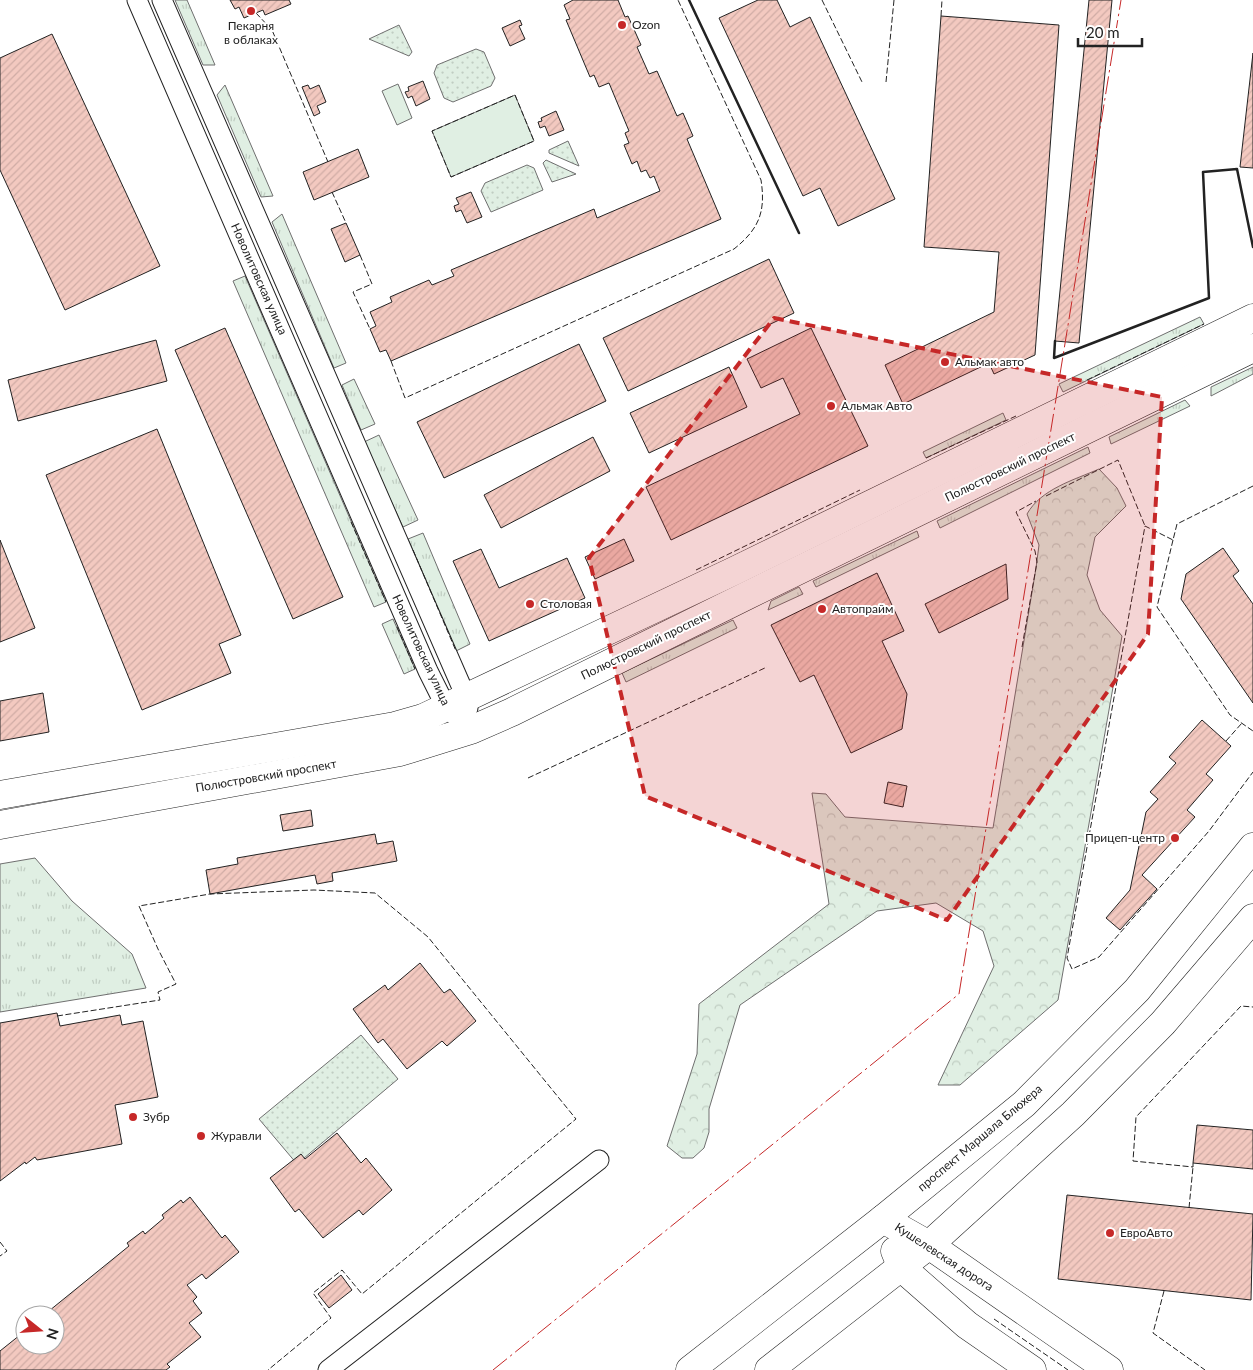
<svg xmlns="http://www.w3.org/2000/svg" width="1253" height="1370" font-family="Lato,sans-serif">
<defs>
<pattern id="grass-tufts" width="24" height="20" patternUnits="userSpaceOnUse" patternTransform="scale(1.25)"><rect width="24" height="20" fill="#e0efe3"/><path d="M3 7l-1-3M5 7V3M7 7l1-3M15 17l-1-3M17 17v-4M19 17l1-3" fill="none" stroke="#c0cdc2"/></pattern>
<pattern id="forest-crowns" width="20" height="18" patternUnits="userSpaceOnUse" patternTransform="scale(1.25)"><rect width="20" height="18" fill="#e0efe3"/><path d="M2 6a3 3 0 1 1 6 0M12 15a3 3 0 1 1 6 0" fill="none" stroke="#c0cdc2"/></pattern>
<pattern id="park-dots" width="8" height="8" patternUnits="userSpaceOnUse" patternTransform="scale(1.25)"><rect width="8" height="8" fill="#e0efe3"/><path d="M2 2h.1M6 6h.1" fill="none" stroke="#c0cdc2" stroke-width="1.8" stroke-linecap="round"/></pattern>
<pattern id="building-hatch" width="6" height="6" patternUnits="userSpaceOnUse" patternTransform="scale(1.25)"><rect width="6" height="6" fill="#f3c9c0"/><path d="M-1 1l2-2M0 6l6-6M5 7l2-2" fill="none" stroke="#d0aca5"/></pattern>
</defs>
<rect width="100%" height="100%" fill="#fff"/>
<g fill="url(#grass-tufts)" stroke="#6f6f6f">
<path d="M175 0H187L215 65H203Z"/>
<path d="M225 85 273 196 261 197 217 95Z"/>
<path d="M282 214 346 363 334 368 272 222Z"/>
<path d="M245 276 386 602 374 607 233 281Z"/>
<path d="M1200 317 1204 324 1063 392 1059 384Z"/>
<path d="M1253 367V374L1211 396V387Z"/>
<path d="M354 379 375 424 361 430 342 385Z"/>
<path d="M1185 400 1190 406 1111 444 1109 437Z"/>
<path d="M1003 413 1006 420 926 458 923 452Z"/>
<path d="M379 435 418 520 403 527 364 442Z"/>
<path d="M1088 447 1090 453 940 528 937 521Z"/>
<path d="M917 531 919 537 816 587 813 581Z"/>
<path d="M423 533 470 644 456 651 408 539Z"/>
<path d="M799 587 803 594 768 610 771 601Z"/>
<path d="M393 619 415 669 404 674 382 624Z"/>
<path d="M733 620 737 628 626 682 622 673Z"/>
<path d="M35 858 72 901 132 954 146 988 0 1012V864Z"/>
</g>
<path fill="url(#forest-crowns)" stroke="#6f6f6f" d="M1099 469 1117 488 1126 506 1095 537 1087 575 1100 610 1122 636 1058 1000 960 1085H938L994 966 983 931 936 903 877 911 740 1005 709 1109V1132L704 1148 693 1158H682L667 1146 697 1054 699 1004 829 904 812 793 826 794 845 817 993 828 1036 568 1039 545 1027 514C1041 489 1074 480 1099 469Z"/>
<g fill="url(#park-dots)" stroke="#6f6f6f">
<path d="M399 25 412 52 409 56 369 39Z"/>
<path d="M476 49 484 52 495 78 491 86 453 102 444 98 434 73 437 65Z"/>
<path d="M568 141 579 166 549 153V150Z"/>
<path d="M546 160 576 174 552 182 543 163Z"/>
<path d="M527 165 534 168 543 190 491 212 481 191 485 183Z"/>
<path d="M361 1035 398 1079 297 1164 259 1119Z"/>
</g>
<g fill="#e0efe3" stroke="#6f6f6f">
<path d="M398 84 412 118 397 125 382 91Z"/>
<path d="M515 95 534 141 451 177 432 131Z"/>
</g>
<g fill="url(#building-hatch)" stroke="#222">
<path d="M230 0H289L291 4 265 15 263 10 244 18 239 7 235 9Z"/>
<path d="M618 0 625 17 628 16 641 45 637 47 649 74 657 71 677 116 683 113 693 136 687 139 721 219 391 361 386 350 380 352 370 329 376 326 370 312 392 302 390 297 429 280 432 285 454 276 451 270 594 209 597 218 660 191 654 176 650 178 646 170 641 172 637 161 632 164 624 145 629 143 625 133 629 131 609 83 599 87 594 75 590 77 566 20 570 19 564 5 573 0Z"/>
<path d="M758 0H777L790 27 810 17 895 199 838 226 820 188 803 196 719 18Z"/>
<path d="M1089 0H1112L1079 343 1055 341Z"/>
<path d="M941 16 1059 25 1035 355 994 374 989 363 903 404 885 365 994 312 999 252 924 247Z"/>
<path d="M520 20 522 25 519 26 525 39 510 46 502 28Z"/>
<path d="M52 34 160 266 65 310 0 170V58Z"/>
<path d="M1253 53V168L1240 167Z"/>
<path d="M423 81 430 99 416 106 412 96 408 98 405 92 409 91 408 87Z"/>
<path d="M308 85 310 89 319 85 326 102 317 106 320 113 314 116 302 87Z"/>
<path d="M556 111 564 130 549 136 545 126 540 128 538 122 542 121 541 118Z"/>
<path d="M358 149 369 177 314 200 303 172Z"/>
<path d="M471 192 482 217 467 223 461 210 456 212 454 206 459 204 456 198Z"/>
<path d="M346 223 360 255 345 262 331 229Z"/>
<path d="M769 259 794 313 628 391 603 338Z"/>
<path d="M225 328 343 597 293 619 175 350Z"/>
<path d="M811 328 868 446 671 540 646 487 800 414 783 378 761 388 747 359Z"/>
<path d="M156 340 167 381 18 421 8 380Z"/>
<path d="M579 344 606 401 444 478 417 422Z"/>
<path d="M729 367 747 407 649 453 630 413Z"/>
<path d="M157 429 241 635 219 644 231 673 142 710 46 475Z"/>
<path d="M593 437 610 471 501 528 484 495Z"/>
<path d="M624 539 634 561 595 579 585 557Z"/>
<path d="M0 540 35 628 0 642Z"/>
<path d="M1223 548 1239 571 1233 576 1253 604V703L1181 599 1186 574Z"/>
<path d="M481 549 499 588 567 558 585 598 489 641 453 561Z"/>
<path d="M1006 564 1008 599 939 633 925 604Z"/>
<path d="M877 573 904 631 882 641 907 694 902 729 851 753 814 675 800 682 771 625Z"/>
<path d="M43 693 49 732 0 741V701Z"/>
<path d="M1202 720 1231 746 1206 774 1213 780 1187 810 1195 817 1142 875 1157 889 1120 930 1106 918 1130 890 1146 812 1158 799 1150 792 1176 763 1169 757Z"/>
<path d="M888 782 907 786 903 807 884 803Z"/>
<path d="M311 810 313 826 283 831 280 815Z"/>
<path d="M375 834 377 844 393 841 397 861 332 873 333 881 317 884 315 875 210 894 206 870 238 864 237 858Z"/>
<path d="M420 963 444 993 450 989 476 1021 447 1046 442 1041 407 1069 383 1039 378 1043 353 1009 385 985 388 990Z"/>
<path d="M57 1013 60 1026 120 1015 122 1025 143 1021 158 1097 115 1105 122 1144 37 1160 35 1157 26 1164 25 1162 0 1181V1023Z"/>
<path d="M1197 1125 1253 1130V1169L1193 1163Z"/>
<path d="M337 1133 361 1163 366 1158 392 1190 363 1215 359 1210 323 1238 299 1209 295 1212 270 1178 301 1154 305 1159Z"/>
<path d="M1067 1195 1253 1214 1251 1300 1058 1279Z"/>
<path d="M190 1197 222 1238 225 1235 239 1252 206 1279 202 1274 187 1285 197 1297 193 1301 202 1313 189 1323 201 1337 167 1364 170 1367 166 1370H0V1351L25 1331V1345H55V1315H44L129 1246 127 1243 143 1231 145 1234 164 1218 162 1215 181 1200 183 1203Z"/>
<path d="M341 1275 352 1290 329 1308 318 1294Z"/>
</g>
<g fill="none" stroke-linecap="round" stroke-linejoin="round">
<g stroke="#222" stroke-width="21">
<g id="street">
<path d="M137 0 428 671 446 707 471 730"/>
<path d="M162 0 466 697 468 708"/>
<path d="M328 1370 599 1160"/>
</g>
</g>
<g stroke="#222" stroke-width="29">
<g id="secondary">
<path d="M0 795 395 726 423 718 734 571 1253 318"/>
<path d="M0 825 400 752 471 730 512 712 746 596 1253 348"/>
</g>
</g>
<g stroke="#222" stroke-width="29">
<g id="primary">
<path d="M883 1219 929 1245 1109 1370"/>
<path d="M895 1251 902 1268 967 1325 1032 1370"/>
<path d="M690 1370 883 1219 1024 1104 1137 990 1253 847"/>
<path d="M769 1370 929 1245 1073 1114 1163 1023 1253 918"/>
</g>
</g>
<use href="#street" stroke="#fff" stroke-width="19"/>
<use href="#secondary" stroke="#fff" stroke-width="28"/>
<use href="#primary" stroke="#fff" stroke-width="28"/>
<g stroke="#222" stroke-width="1" stroke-dasharray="6 2.5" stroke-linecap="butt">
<path d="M822 0 862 82"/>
<path d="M256 13 272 30 328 162"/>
<path d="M941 16 942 0"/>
<path d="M886 82 894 0"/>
<path d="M515 95 534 141 451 177 432 131Z"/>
<path d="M332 192 346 223"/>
<path d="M360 255 372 284 353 292 370 329"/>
<path d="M391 361 405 398 734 249C759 229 766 212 761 180L678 0"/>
<path d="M1087 380 1204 324"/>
<path d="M926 458 1016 416"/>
<path d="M1253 486 1177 524 1173 540 1145 526 1067 958 1072 969 1099 957 1209 831 1253 772"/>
<path d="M1046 496 1118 460 1145 526"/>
<path d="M351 522 386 602"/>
<path d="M1173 540 1157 607 1230 715 1253 731"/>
<path d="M413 550 456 651"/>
<path d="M696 570 860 490"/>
<path d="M397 627 415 669"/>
<path d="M1022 647 1037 562 1035 551 1016 512 1036 501"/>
<path d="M1226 741 1242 723"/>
<path d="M528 778 767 667"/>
<path d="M57 1016 160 1000 158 992 176 984 158 949 139 906 210 894 314 890 375 893 428 937 576 1119 362 1294 342 1270 313 1293 331 1318 268 1370"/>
<path d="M1193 1163V1167L1133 1161 1136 1117 1241 1006 1253 1007"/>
<path d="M1189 1208 1193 1167"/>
<path d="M0 1242 7 1251 0 1256"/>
<path d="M1164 1291 1153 1333 1205 1370"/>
<path d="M994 1319 1068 1370"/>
</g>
<g stroke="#222" stroke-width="2.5">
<path d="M689 0 799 233"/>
<path d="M1055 341 1054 358 1209 298 1203 172 1237 169 1253 247"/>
</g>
<path stroke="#c62828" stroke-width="1" stroke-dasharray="18 4 2.5 4" stroke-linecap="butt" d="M493 1370 959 994 1121 0"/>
</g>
<path fill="#c62828" fill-opacity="0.2" stroke="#c62828" stroke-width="4" stroke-dasharray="10 6" stroke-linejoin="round" d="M774 318 1162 397 1148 634 947 920 645 796 589 558Z"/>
<g fill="#c62828" stroke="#fff" stroke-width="2">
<circle cx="251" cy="11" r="5"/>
<circle cx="622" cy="25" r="5"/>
<circle cx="945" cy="362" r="5"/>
<circle cx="831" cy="406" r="5"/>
<circle cx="530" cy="604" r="5"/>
<circle cx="822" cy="609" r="5"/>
<circle cx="1175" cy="838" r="5"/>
<circle cx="133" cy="1117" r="5"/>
<circle cx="201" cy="1136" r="5"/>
<circle cx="1110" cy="1233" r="5"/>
</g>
<g text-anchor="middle" stroke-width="4" stroke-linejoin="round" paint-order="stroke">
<g font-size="12" fill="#222" stroke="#fff" text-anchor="start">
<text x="632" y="29">Ozon</text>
<text x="251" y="30" text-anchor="middle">Пекарня<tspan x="251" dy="14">в облаках</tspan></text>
<text x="955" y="366">Альмак авто</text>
<text x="841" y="410">Альмак Авто</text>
<text x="540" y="608">Столовая</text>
<text x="832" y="613">Автопрайм</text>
<text x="1165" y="842" text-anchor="end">Прицеп-центр</text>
<text x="143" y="1121">Зубр</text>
<text x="211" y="1140">Журавли</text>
<text x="1120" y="1237">ЕвроАвто</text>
</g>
<g font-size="12" fill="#222" stroke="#fff">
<text transform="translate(259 279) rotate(66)" y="4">Новолитовская улица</text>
<text transform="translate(1010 467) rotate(-26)" y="4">Полюстровский проспект</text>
<text transform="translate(646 645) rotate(-26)" y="4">Полюстровский проспект</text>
<text transform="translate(421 650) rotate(65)" y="4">Новолитовская улица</text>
<text transform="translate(266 776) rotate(-10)" y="4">Полюстровский проспект</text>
<text transform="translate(980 1138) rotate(-40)" y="4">проспект Маршала Блюхера</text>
<text transform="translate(944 1257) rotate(33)" y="4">Кушелевская дорога</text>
</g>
</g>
<g transform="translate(40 1330) rotate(107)"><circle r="24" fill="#ffffff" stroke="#a7a7a7"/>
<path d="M0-4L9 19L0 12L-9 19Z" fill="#c62828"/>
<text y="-8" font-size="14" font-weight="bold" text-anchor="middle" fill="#222222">N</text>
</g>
<path d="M1078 38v8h64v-8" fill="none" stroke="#222222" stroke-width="2.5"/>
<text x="1086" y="38" font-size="15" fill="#222222" stroke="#ffffff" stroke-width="4" paint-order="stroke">20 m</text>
</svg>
